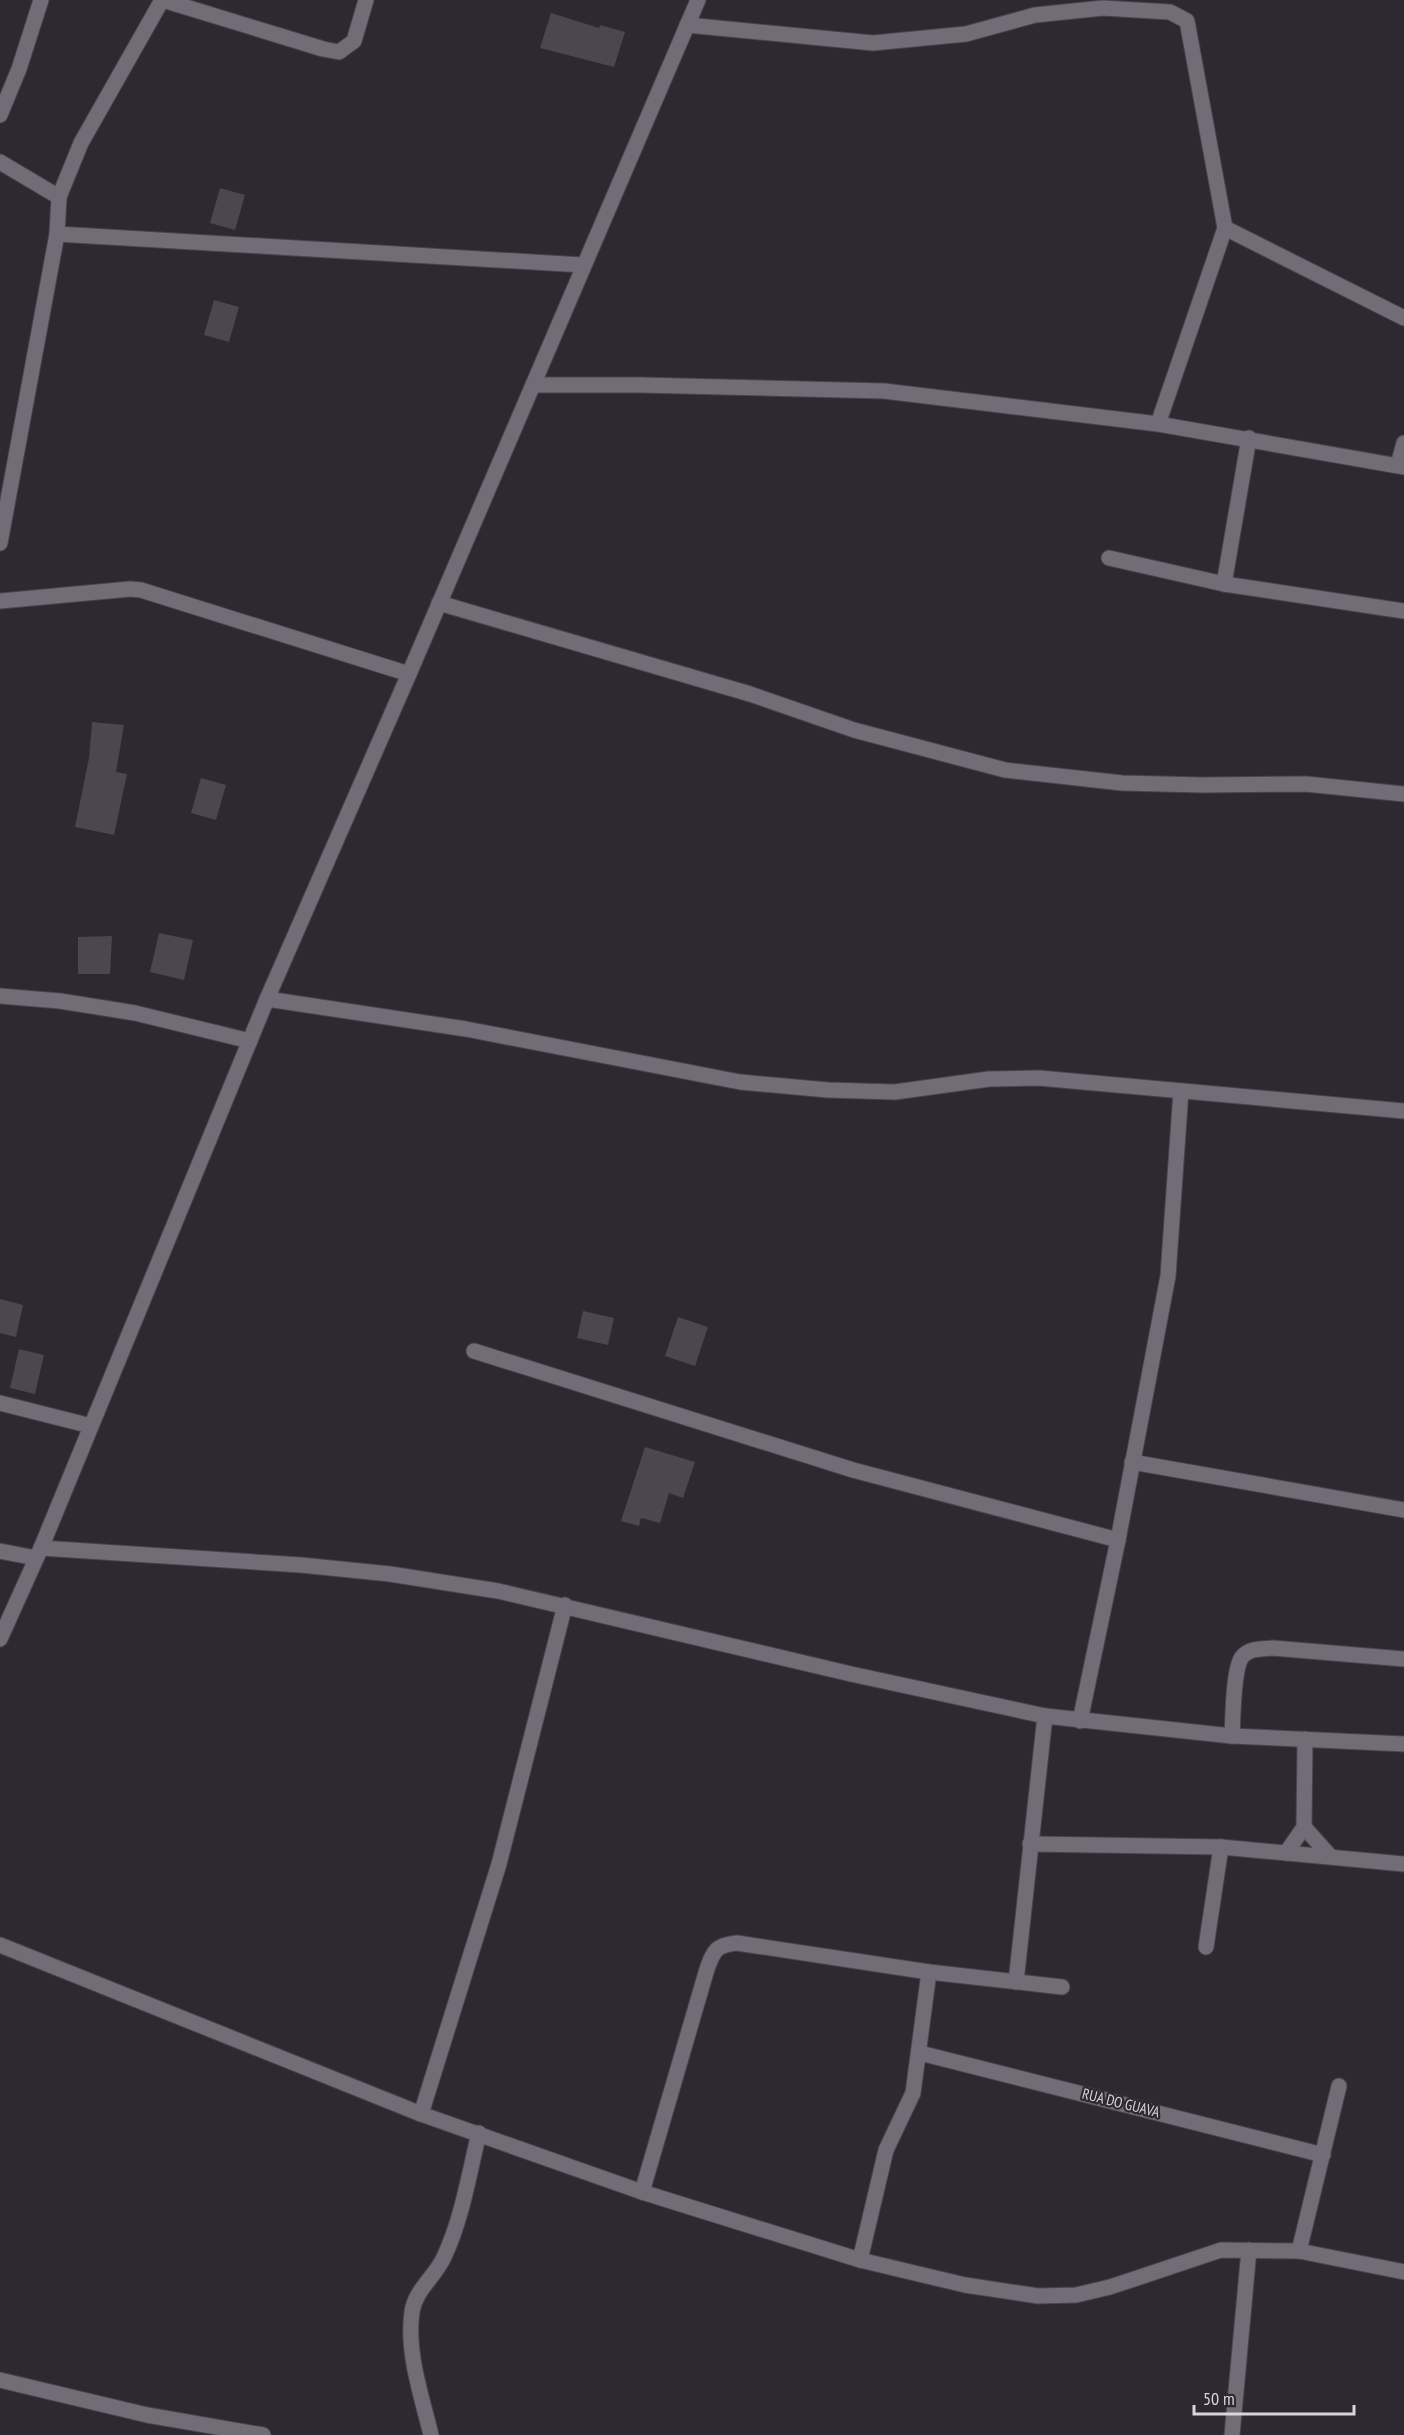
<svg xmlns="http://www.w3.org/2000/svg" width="1404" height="2435" font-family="'PT Sans Narrow',sans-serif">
<rect width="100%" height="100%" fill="#2c2930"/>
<g fill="#4a474e">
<path d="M551 13 599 28 600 25 625 32 614 67 540 48Z"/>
<path d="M220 188 245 195 235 230 210 223Z"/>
<path d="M214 300 239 307 229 342 204 335Z"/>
<path d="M92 722 124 725 116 772 127 774 114 835 75 827 89 758Z"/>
<path d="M201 778 226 785 216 820 191 813Z"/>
<path d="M159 933 193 940 184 980 150 972Z"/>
<path d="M112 936 110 974H78V937Z"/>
<path d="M0 1299 23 1305 16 1337 0 1333Z"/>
<path d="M583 1311 614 1318 608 1345 577 1338Z"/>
<path d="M678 1317 708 1327 695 1366 665 1356Z"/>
<path d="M19 1349 44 1355 35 1394 10 1388Z"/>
<path d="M645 1447 695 1462 683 1498 669 1493 660 1523 641 1518 639 1526 621 1521Z"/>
</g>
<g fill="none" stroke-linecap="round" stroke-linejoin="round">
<g stroke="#47444a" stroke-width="17">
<g id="minor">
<path d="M163 0 323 49 339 52 354 41 366 0"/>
<path d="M687 25 873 43 966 34 1035 15 1103 8 1170 12 1187 21 1225 228 1158 424"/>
<path d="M0 115 19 69 41 0"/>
<path d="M0 162 59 197"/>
<path d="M1225 228 1404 318"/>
<path d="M57 234 583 265"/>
<path d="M533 385H641L884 391 1158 424 1404 467"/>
<path d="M1398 465 1404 443"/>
<path d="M0 543 57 234 59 197 81 143 162 0"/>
<path d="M1109 558 1224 584 1404 611"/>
<path d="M1224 584 1249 438"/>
<path d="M0 601 130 589 141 590 409 674"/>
<path d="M439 603 750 694 854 730 1005 770 1122 783 1202 785 1306 784 1404 794"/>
<path d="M0 996 60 1001 135 1013 250 1041"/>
<path d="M267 999 466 1029 740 1082 828 1090 895 1092 989 1079 1039 1078 1404 1111"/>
<path d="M474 1351 853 1470 1118 1540"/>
<path d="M0 1403 91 1426"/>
<path d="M1132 1462 1404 1510"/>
<path d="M41 1548 301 1565 390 1574 498 1591 851 1674 1045 1716 1232 1736 1404 1744"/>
<path d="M0 1551 36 1558"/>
<path d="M0 1639 41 1548 267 999 409 674 698 0"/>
<path d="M1080 1721 1118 1540 1168 1276 1181 1091"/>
<path d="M1232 1736C1233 1719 1233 1669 1242 1657 1249 1648 1262 1649 1273 1648L1404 1659"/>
<path d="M1304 1827 1330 1856"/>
<path d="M1030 1844 1221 1847 1404 1864"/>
<path d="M1286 1853 1304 1827 1305 1739"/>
<path d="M0 1945 421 2114 642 2192 860 2260 965 2285 1038 2296 1076 2295 1110 2287 1221 2250 1299 2251 1404 2272"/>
<path d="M1206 1947 1221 1847"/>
<path d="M1016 1982 1045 1716"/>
<path d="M920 2053 1323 2155"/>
<path d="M421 2114 499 1864 565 1605"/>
<path d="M642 2192 707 1969C714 1950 716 1945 737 1943L929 1972 1062 1987"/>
<path d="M1299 2251 1339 2086"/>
<path d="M860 2260 886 2150 913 2093 929 1972"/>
<path d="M0 2380 147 2415 263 2435"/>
<path d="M431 2435C422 2397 406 2352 412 2312 415 2290 435 2277 444 2257 462 2219 469 2174 479 2133"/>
<path d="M1232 2435 1249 2250"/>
</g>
</g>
<use href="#minor" stroke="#716d76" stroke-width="15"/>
</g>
<g text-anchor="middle" stroke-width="4.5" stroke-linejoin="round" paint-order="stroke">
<g font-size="15" fill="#d7d6da" stroke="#2c2930">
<text transform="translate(1121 2103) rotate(14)" y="5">RUA DO GUAVA</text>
</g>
</g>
<path d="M1194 2405v9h160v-9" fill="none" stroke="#d7d6da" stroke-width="3"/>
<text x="1203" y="2405" font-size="18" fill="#d7d6da" stroke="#2c2930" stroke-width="4.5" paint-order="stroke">50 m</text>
</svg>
